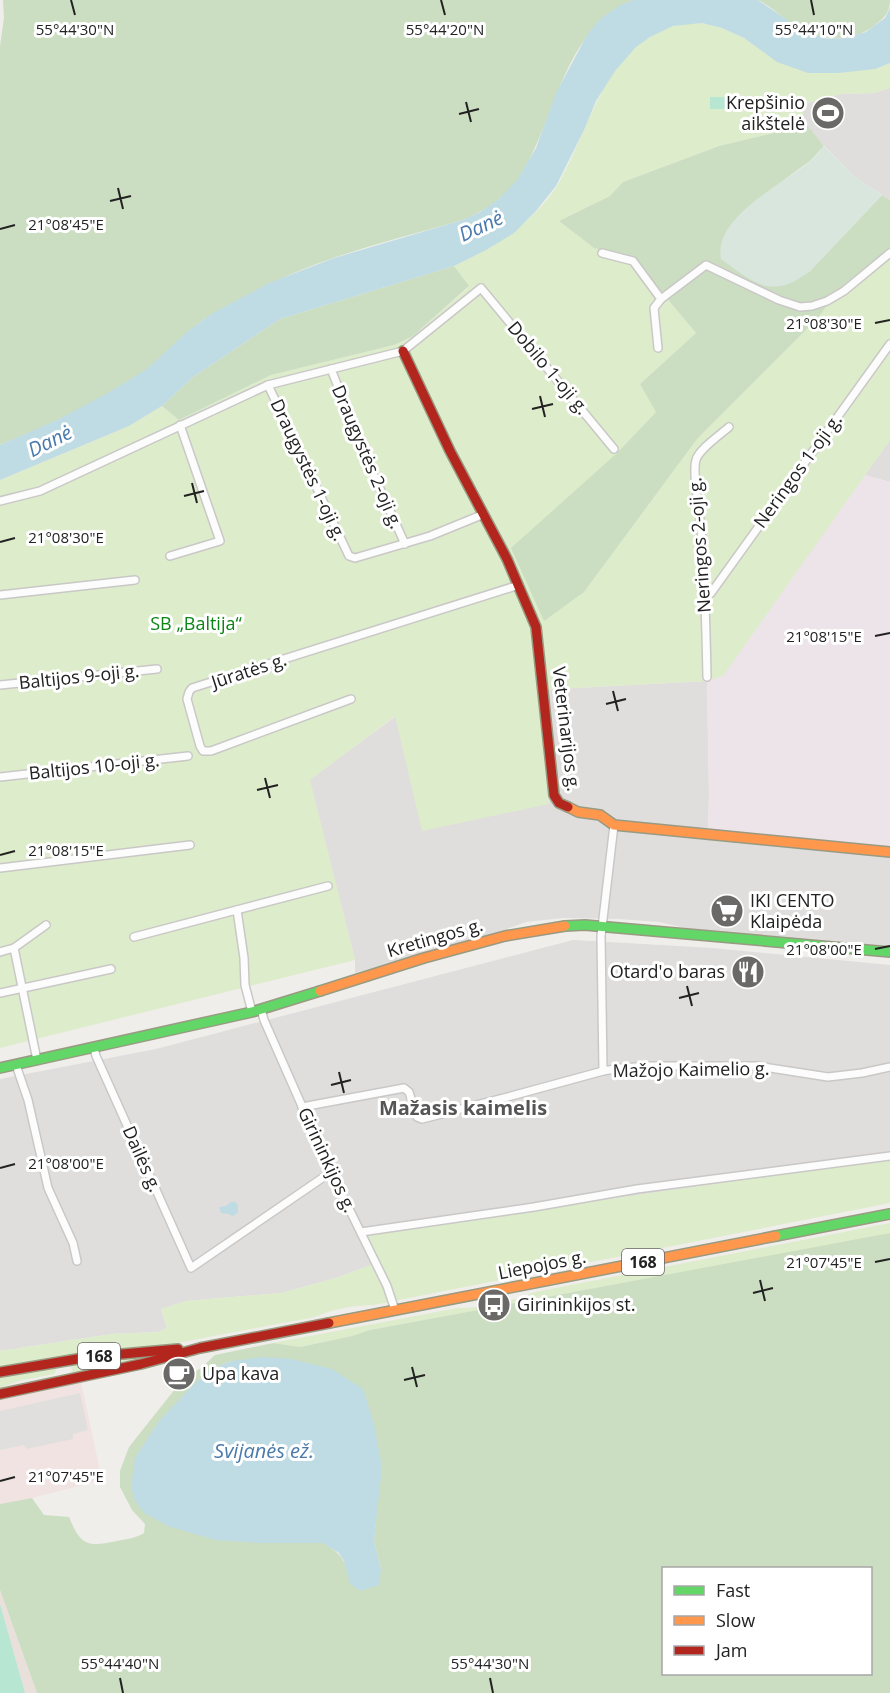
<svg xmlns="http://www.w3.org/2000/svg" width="890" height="1693" font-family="'Open Sans',sans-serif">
<rect width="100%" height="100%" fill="#f0eeeb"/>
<g fill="#dfdedc">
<path d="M890 88V200L855 177 814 135 807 125 803 116V104L841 94 874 93Z"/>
<path d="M890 440V482L865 475Z"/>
<path d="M707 681 709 796 708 828 890 847V947L694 930 659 922 619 919 563 918 526 922 496 933 355 973V960L309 780 396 716 549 804 538 690Z"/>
<path d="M573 940 713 948 890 965V1160L852 1164 366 1235 379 1262 336 1278 281 1293 186 1301 161 1309 167 1328 158 1332 112 1334 0 1351V1079L156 1049Z"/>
</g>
<path fill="#f1e3e1" d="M81 1382 102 1480 32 1498 0 1504V1400Z"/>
<path fill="#ede4e9" d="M865 475 890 482V847L708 828 709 796 707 681 723 675Z"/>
<path fill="#eae0db" d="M0 1590 37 1693H0Z"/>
<g fill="#ddeccb">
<path d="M702 23 722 28 744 38 777 61 875 69 890 63V88L874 93 841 94 803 104V116L807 125 719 146 623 182 610 196 559 221 594 248 634 259 696 333 640 384 657 411 616 454 584 592 697 439 818 318 836 293 890 250V440L723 676 707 681 538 690 549 804 422 831 395 716 310 780 355 960 0 1048V480L129 426 162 406 179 420 271 375 394 345 413 336 469 287 454 266C493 246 532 225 557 186 590 131 602 51 671 27 680 24 692 24 702 23Z"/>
<path d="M890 1160V1203L374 1305C353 1306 335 1308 315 1317L177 1343 51 1357 0 1367V1351L112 1334 158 1332 167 1328 161 1309 186 1301 281 1293 336 1278 378 1262 366 1234 852 1164Z"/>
<path d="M890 1223V1233L847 1242 370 1330 352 1336 300 1347 273 1343 457 1308C485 1308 509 1302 535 1292Z"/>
<path d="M145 1356 149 1358 71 1375 72 1370 70 1365Z"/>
<path d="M55 1367 56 1371 54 1374 19 1381 0 1388V1376Z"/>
</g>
<g fill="#cbdec1" fill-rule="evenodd">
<path d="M3 0H633C561 30 557 121 518 179 505 198 484 211 463 220 421 232 378 243 336 257 294 271 254 290 216 312 188 327 171 352 146 370 102 402 50 424 0 445V46L4 18Z"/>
<path d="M758 0H890C890 13 884 18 874 26 854 41 826 42 804 32 787 24 775 8 758 0Z"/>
<path d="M807 125 824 146 810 161 766 193 809 272 882 195 890 200V250L836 293 818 318 697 439 584 592 544 621 511 548 616 454 656 412 640 384 696 333 634 259 594 248 559 221 610 196 623 182 719 146Z"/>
<path d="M454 266 469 286 413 336 394 345 271 375 179 420 162 406 193 377 280 319Z"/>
<path d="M890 1233V1693H37L0 1590V1504L32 1498 44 1515 69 1517C81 1546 87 1547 117 1541 127 1539 136 1538 144 1533L145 1524 132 1510 120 1487V1471L129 1447 183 1379 201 1368 215 1355 273 1343 300 1347 352 1336 370 1330ZM231 1361 377 1508 374 1541 381 1570 351 1584C344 1560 345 1556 323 1543L212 1369ZM664 1568H870V1674H664Z"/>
</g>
<path fill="#d9e6de" d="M824 146 855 177 882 195 809 272C771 300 754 283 721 259 713 218 781 185 808 163 814 158 819 152 824 146Z"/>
<g fill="#b7e6d2">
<rect x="710" y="97" width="21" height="12"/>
<path d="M834 101 842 112 822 126 815 115Z"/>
<path d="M0 1604 25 1693H0Z"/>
</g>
<path fill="#e0dfde" d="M80 1393 88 1430 73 1434V1439L26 1449 24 1445 0 1450V1411Z"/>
<g fill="#bfdbe3">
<path d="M633 0H758L803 31 827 39 846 38 866 32 885 18 890 8V63L875 69 838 73H808L777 62 744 38 722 28 702 23 673 26 650 37 636 47 615 71 596 101 584 130 556 186 536 211 514 233 486 250 454 266 280 319 193 377 162 406 129 426 0 480V445L57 420 106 394 147 369 188 331 213 313 269 283 334 258 463 220 480 212 499 199 517 180 536 148 556 93 587 35 600 19 619 6Z"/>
<path d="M231 1202H235L238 1205V1213L232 1216 229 1214 221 1213 219 1207 226 1206Z"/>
<path d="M263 1357 291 1359 332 1369 363 1389 374 1424 382 1467 374 1541 381 1570 379 1585 361 1591 350 1584 344 1561 339 1553 323 1543H259L215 1540 168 1526 144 1513 134 1499 131 1486 135 1458 159 1421 196 1382 212 1369 231 1361Z"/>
</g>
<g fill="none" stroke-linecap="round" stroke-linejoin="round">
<g stroke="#c9c8c7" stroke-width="10">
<g id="street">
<path d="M602 253 633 261 661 299 654 308 658 348"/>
<path d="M661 299 706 265 779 300 800 307 812 306 827 301 844 291 890 253"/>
<path d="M331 369 367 460 405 544"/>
<path d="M268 385 349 556 355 558 430 536 484 514"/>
<path d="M0 501 40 491 268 385 403 351 481 288 614 449"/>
<path d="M170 556 220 541 180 425"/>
<path d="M0 595 135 580"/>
<path d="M705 596 711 593 890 344"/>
<path d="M707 677C706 628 705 578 701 529 700 514 692 472 696 460 699 449 720 435 729 427"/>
<path d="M0 685 157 669"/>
<path d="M351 699 211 751H203L200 746 187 699 189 692 192 688 519 585"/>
<path d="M0 777 188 756"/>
<path d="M0 868 190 845"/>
<path d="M237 910 244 958 245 985 252 1012"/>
<path d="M134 937 328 886"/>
<path d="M14 948 46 925"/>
<path d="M0 952 14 948 37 1060"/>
<path d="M0 993 111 969"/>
<path d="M261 1009 264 1020 331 1172 387 1286 395 1310"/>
<path d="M94 1048 96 1056 191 1268 331 1172"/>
<path d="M16 1065 28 1100 48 1188 73 1243 77 1261"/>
<path d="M603 1071 601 936 614 825"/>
<path d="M302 1107 404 1088 409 1092 417 1117 422 1119 515 1095 603 1071 621 1068 649 1066H757L828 1077 862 1073 890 1067"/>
<path d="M361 1232 534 1207 637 1189 890 1156"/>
</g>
</g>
<g stroke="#999a82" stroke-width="12">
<g id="fast">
<path d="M565 926 585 925 890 952"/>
<path d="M0 1068 252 1012 320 991"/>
<path d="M776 1236 890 1214"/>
</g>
</g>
<g stroke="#999a82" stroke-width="12">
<g id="slow">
<path d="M568 807 578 812 600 815 614 825 890 852"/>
<path d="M320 991 424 958 505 936 565 926"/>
<path d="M329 1323 776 1236"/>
</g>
</g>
<g stroke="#999a82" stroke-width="12">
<g id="jam">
<path d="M403 351 450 451 507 559 536 627 554 795 559 803 568 807"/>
<path d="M0 1372 89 1357 178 1349"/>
<path d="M0 1394 141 1364 200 1348 329 1323"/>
</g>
</g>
<use href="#street" stroke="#fdfcfc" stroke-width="7"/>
<use href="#fast" stroke="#63d668" stroke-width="9"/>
<use href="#slow" stroke="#ff974d" stroke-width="9"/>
<use href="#jam" stroke="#b3261e" stroke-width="9"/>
</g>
<path fill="none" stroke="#222" stroke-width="2" d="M71 0 75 15M441 0 445 15M811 0 814 15M466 102 471 122M459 114 479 109M118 188 123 209M110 201 131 196M0 229 15 225M875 323 890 320M540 396 545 417M532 409 553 404M192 483 197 503M184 496 204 491M0 542 15 538M875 636 890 633M613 691 618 711M606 704 626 699M265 778 270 798M257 790 278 785M0 855 15 851M875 949 890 946M687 986 692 1006M679 998 699 993M339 1072 344 1093M331 1085 351 1080M0 1168 15 1164M875 1262 890 1259M760 1280 765 1301M753 1293 773 1288M412 1367 417 1387M404 1380 425 1375M0 1481 15 1477M120 1678 123 1693M490 1678 493 1693"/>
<defs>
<g id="stadium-disc" transform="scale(1.725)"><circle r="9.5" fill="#6a6968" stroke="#fff"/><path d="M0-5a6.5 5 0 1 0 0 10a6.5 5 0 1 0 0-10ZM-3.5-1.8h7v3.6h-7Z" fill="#fff"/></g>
<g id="supermarket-disc" transform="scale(1.725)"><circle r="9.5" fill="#6a6968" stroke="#fff"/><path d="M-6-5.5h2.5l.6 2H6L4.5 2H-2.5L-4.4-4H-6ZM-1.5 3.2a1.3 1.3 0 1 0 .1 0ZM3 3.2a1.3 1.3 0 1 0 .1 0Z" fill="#fff"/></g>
<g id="restaurant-disc" transform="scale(1.725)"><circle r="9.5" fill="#6a6968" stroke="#fff"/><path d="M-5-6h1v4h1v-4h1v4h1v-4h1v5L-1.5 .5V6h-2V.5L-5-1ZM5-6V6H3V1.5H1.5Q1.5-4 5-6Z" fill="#fff"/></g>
<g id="bus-disc" transform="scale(1.725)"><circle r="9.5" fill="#6a6968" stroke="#fff"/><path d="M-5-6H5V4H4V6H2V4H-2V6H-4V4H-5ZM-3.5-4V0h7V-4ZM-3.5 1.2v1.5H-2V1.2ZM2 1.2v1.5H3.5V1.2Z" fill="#fff"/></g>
<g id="cafe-disc" transform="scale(1.725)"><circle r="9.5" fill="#6a6968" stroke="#fff"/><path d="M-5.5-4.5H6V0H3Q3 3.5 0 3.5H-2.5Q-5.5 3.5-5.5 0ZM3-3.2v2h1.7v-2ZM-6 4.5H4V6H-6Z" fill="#fff"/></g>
</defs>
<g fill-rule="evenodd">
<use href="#stadium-disc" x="828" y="113"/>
<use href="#supermarket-disc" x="727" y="911"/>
<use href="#restaurant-disc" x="748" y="972"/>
<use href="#bus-disc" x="494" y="1305"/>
<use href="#cafe-disc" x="179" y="1374"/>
</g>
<g text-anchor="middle" stroke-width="6" stroke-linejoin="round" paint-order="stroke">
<g fill="#fff" stroke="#646464" stroke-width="1.5">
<rect x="622" y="1249" width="42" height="26" rx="4.5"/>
<rect x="78" y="1343" width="42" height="26" rx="4.5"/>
</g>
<g font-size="16" font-weight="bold" fill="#222">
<text x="643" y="1268">168</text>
<text x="99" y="1362">168</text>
</g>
<g font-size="18" fill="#222" stroke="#fff" text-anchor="start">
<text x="805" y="109" text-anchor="end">Krepšinio<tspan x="805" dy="21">aikštelė</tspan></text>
<text x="750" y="907">IKI CENTO<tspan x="750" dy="21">Klaipėda</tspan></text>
<text x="725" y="978" text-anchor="end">Otard'o baras</text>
<text x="517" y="1311">Girininkijos st.</text>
<text x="202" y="1380">Upa kava</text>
</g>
<g font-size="18" fill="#222" stroke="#fff">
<text transform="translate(548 368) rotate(50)" y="6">Dobilo 1-oji g.</text>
<text transform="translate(367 457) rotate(67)" y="6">Draugystės 2-oji g.</text>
<text transform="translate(308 470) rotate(65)" y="6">Draugystės 1-oji g.</text>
<text transform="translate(798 471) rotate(-54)" y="6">Neringos 1-oji g.</text>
<text transform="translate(700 545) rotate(-94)" y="6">Neringos 2-oji g.</text>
<text transform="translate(249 671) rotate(-18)" y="6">Jūratės g.</text>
<text transform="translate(79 677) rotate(-6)" y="6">Baltijos 9-oji g.</text>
<text transform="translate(566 729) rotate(83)" y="6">Veterinarijos g.</text>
<text transform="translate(94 767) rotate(-6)" y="6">Baltijos 10-oji g.</text>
<text transform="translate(435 938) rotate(-16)" y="6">Kretingos g.</text>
<text transform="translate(691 1070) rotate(-1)" y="6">Mažojo Kaimelio g.</text>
<text transform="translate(142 1159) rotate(66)" y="6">Dailės g.</text>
<text transform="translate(327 1160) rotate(65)" y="6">Girininkijos g.</text>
<text transform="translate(542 1265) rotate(-11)" y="6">Liepojos g.</text>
</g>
<g font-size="18" fill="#0c8416" stroke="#fff">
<text x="196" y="630">SB „Baltija“</text>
</g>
<g font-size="20" font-style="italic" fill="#4a7aab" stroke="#fff">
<text transform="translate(481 226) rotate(-25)" y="7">Danė</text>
<text transform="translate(50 441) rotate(-26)" y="7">Danė</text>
<text x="264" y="1458">Svijanės ež.</text>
</g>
<g font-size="20" font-weight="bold" fill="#555" stroke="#fff">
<text x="463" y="1115">Mažasis kaimelis</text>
</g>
</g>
<g font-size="15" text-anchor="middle" fill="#222" stroke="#fff" stroke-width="6" stroke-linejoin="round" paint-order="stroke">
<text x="75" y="35">55°44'30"N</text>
<text x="445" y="35">55°44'20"N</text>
<text x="814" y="35">55°44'10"N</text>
<text x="66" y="230">21°08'45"E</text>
<text x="824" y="329">21°08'30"E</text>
<text x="66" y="543">21°08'30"E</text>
<text x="824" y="642">21°08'15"E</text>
<text x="66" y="856">21°08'15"E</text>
<text x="824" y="955">21°08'00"E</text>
<text x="66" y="1169">21°08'00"E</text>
<text x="824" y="1268">21°07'45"E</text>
<text x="66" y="1482">21°07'45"E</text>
<text x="120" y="1669">55°44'40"N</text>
<text x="490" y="1669">55°44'30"N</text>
</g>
<rect x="662" y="1567" width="210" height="108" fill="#ffffff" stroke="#a7a7a7" stroke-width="1.5"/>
<rect x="674" y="1586" width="30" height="9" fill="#63d668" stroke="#a7a7a7" stroke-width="1.5"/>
<text x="716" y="1597" font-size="18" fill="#222222">Fast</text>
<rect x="674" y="1616" width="30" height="9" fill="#ff974d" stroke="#a7a7a7" stroke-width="1.5"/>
<text x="716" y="1627" font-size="18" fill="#222222">Slow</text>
<rect x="674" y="1646" width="30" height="9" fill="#b3261e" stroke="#a7a7a7" stroke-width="1.5"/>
<text x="716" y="1657" font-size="18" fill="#222222">Jam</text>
</svg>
